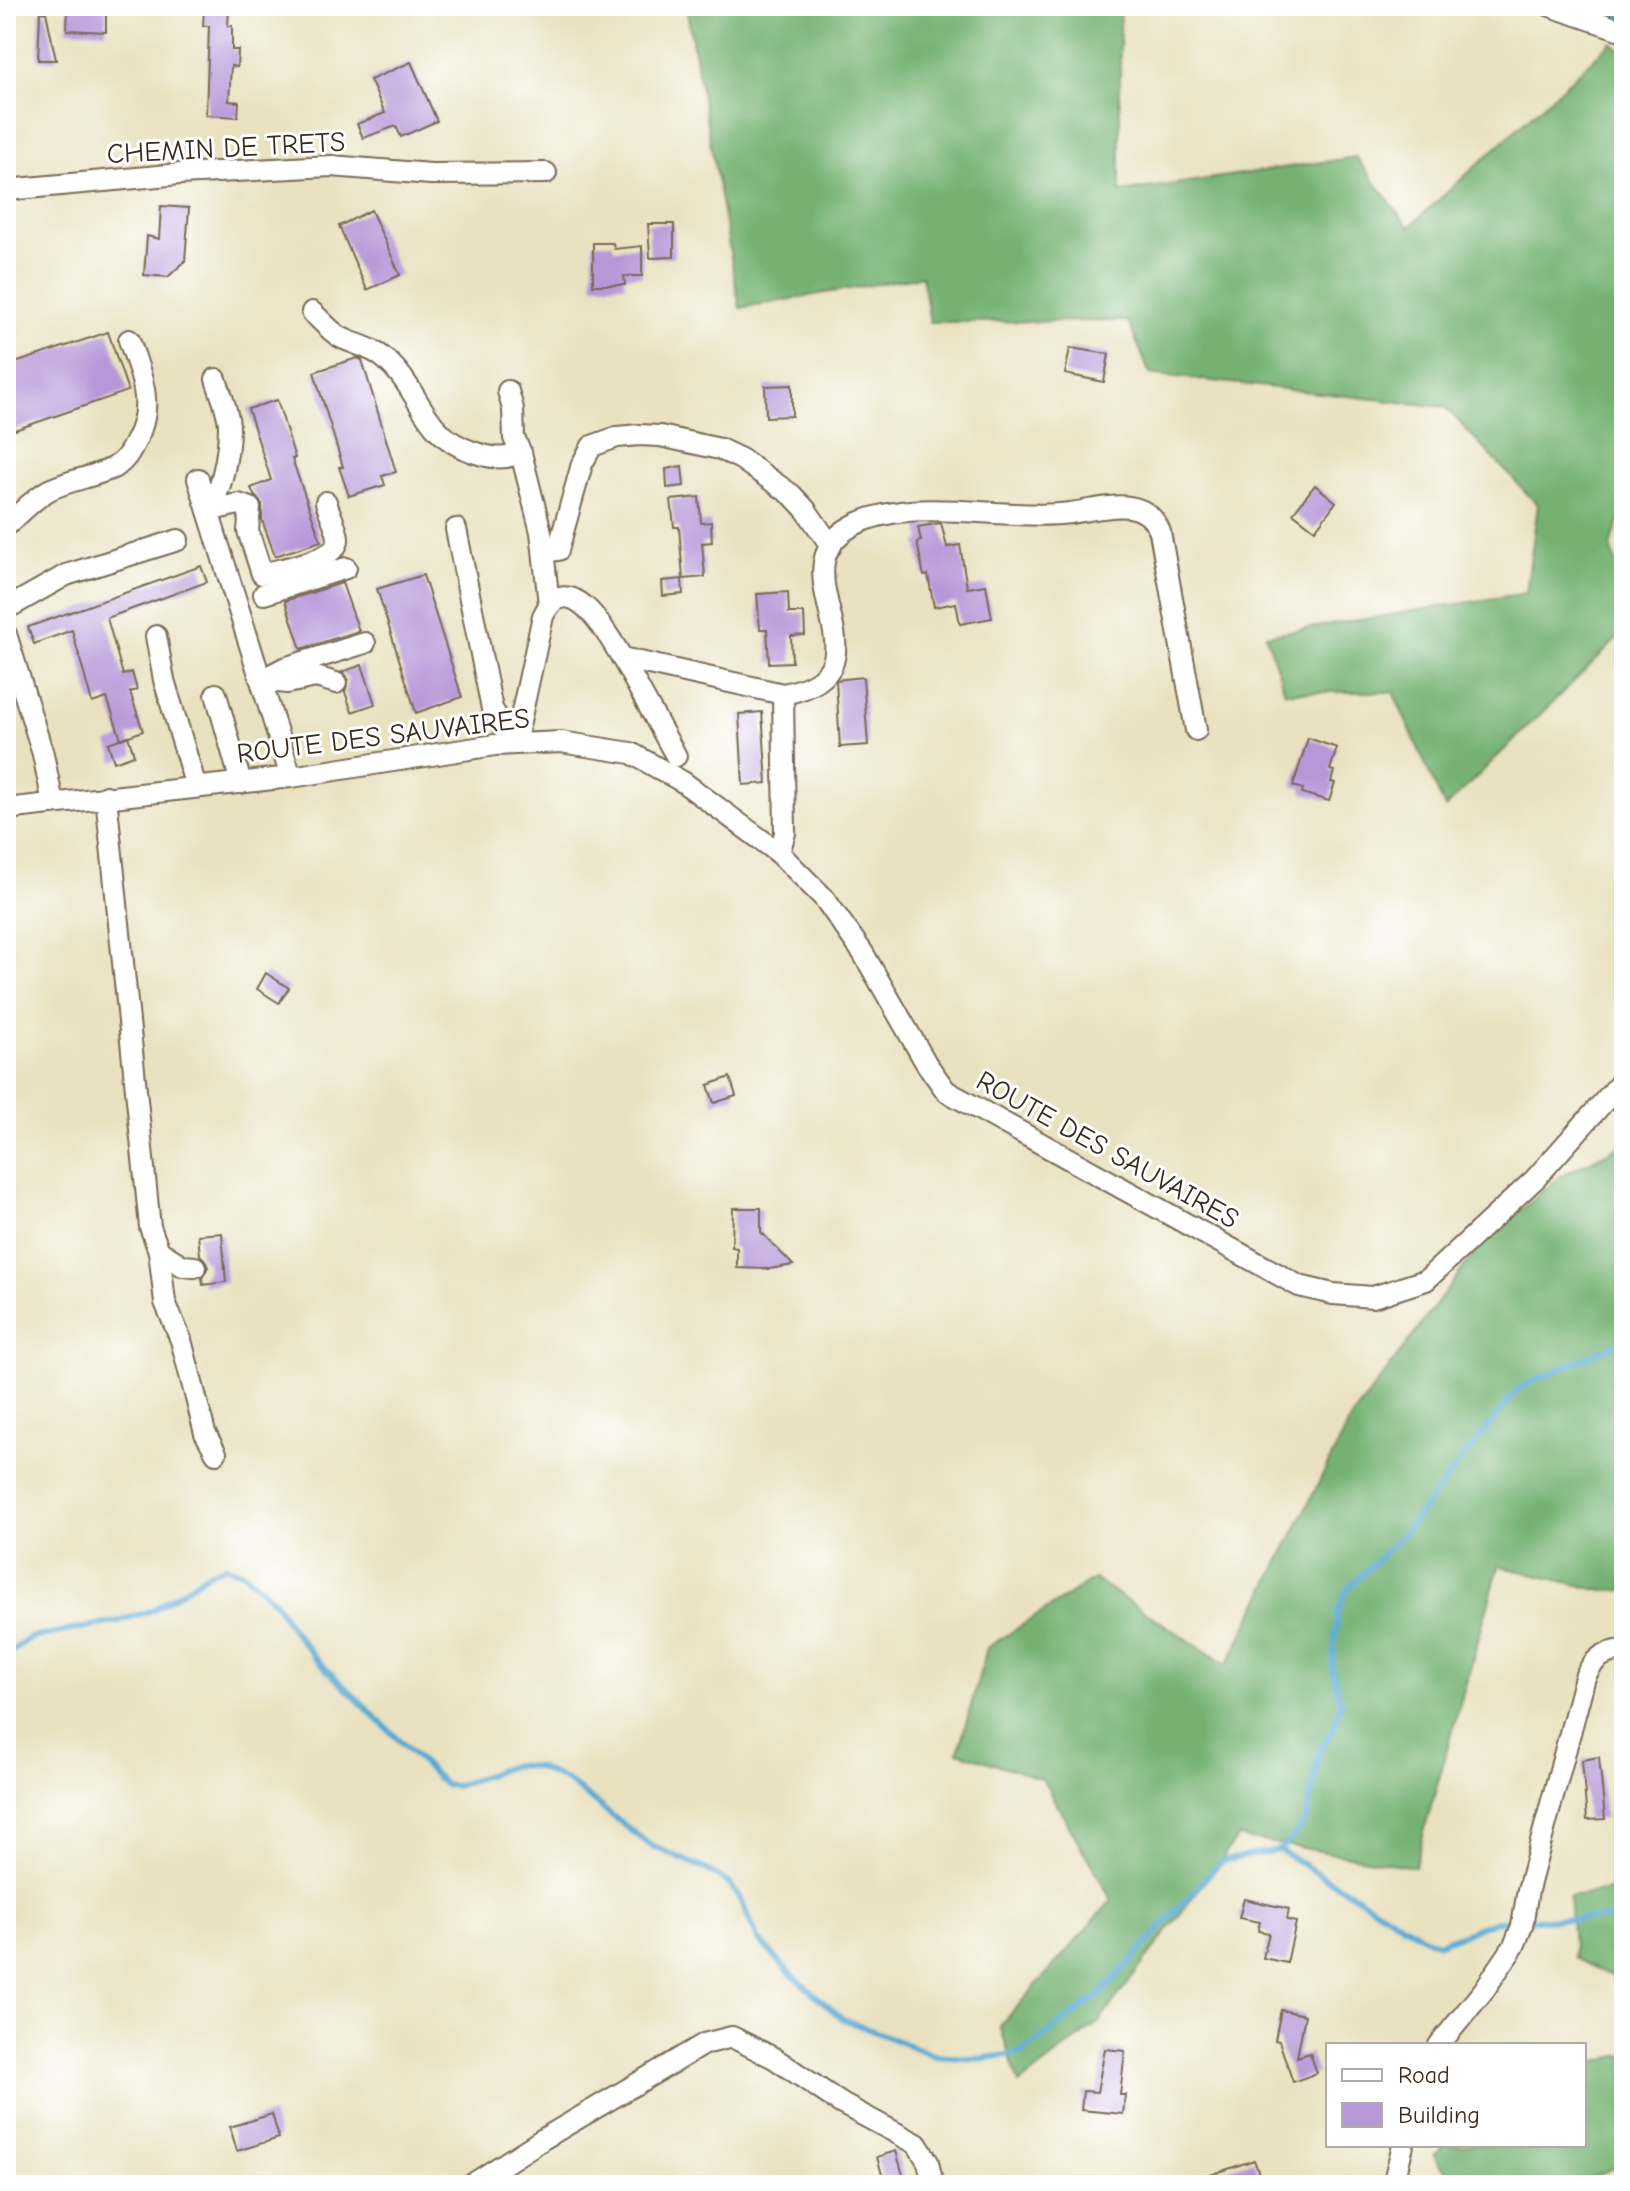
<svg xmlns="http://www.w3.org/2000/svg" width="1630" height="2191" font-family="'Comic Neue',sans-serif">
<rect width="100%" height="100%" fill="#fff"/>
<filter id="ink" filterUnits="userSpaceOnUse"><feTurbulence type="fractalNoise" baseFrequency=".0125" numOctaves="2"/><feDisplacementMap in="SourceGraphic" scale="16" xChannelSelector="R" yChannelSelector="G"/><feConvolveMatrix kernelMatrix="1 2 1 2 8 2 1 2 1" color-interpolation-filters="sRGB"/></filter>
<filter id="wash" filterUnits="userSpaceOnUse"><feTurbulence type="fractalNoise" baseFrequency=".006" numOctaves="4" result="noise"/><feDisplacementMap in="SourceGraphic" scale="32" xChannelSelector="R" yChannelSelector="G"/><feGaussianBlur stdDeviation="1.8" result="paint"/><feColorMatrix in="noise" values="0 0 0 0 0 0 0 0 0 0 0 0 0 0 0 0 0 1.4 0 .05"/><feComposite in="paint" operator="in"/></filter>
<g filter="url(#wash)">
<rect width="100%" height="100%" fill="#e9e1bf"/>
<g fill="#74b272" stroke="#586e48" stroke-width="2">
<path d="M686 6H1120V192L1356 157 1409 227 1612 42 1624 53V509L1610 546 1624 587V632L1445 808 1393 692H1285L1266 635 1526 593 1538 505 1445 407 1150 374 1128 321 930 322 922 276 740 308Z"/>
<path d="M1624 1144V1590L1603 1591 1499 1566 1414 1867 1238 1837 1099 2022 1019 2084 1000 2026 1112 1900 1042 1779 958 1752 987 1648 1094 1579 1227 1665 1352 1417 1479 1247 1560 1176Z"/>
<path d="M1624 1888V1982L1574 1958 1569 1896Z"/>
<path d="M1624 2055V2164L1571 2185H1455L1434 2156 1444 2145H1584V2063Z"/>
</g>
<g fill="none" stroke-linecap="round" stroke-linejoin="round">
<g stroke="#56a8d1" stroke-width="6">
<path d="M6 1655 30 1638 119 1621 153 1610 209 1573 226 1566 245 1574 274 1601 291 1628 315 1658 445 1785 456 1786 514 1765 537 1767 566 1780 650 1845 707 1870 730 1884 741 1900 758 1939 791 1974 843 2019 936 2056 978 2059 1021 2053 1101 1994 1221 1861 1279 1850 1425 1938 1439 1943 1496 1921H1508"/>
<path d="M1279 1850 1292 1838 1307 1818 1319 1753 1333 1728 1341 1704 1332 1668 1338 1612 1347 1589 1400 1538 1519 1388 1624 1340"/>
<path d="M1529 1920 1624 1918"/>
</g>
<path stroke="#56a8d1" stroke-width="22" d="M1609 6 1624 8"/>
</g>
<g id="blocks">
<g fill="#b697d8">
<path d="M68 6 106 8V32L67 30Z"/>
<path d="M204 9 229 10 228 26H232V50H238L237 67 231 66 229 101 239 102 238 117 206 115 209 26H203Z"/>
<path d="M46 12 56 60H38L40 13Z"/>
<path d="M411 62 437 121 401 137 396 126 363 138 357 124 385 113 370 80Z"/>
<path d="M161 206 189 208 185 261 168 277 144 275 147 236 159 239Z"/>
<path d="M371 210 400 275 367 290 339 226Z"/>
<path d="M648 224H674V257L650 258Z"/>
<path d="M593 243H613L614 249 642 246V276H624L625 285H593Z"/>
<path d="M108 332 128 391 6 433V366Z"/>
<path d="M1070 348 1109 354 1104 382 1065 374Z"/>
<path d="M357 358 362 360 396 472 382 476 385 485 349 496 339 467H343L314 372Z"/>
<path d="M792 385V416L766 417 765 386Z"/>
<path d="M277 400 295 458 292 459 321 541 275 556 262 520V504L254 495 251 488 271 480 248 409Z"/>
<path d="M682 466 684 486 667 488 666 469Z"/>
<path d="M1315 485 1336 502 1315 530 1293 513Z"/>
<path d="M699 497 701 523 711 522 712 542 702 543 705 577 683 579 679 527H674L671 500Z"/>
<path d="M941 523 947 547 960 545 967 588 986 585 992 618 960 624 956 603 934 607 928 575 924 576 917 542 921 541 918 527Z"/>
<path d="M201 566 207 582 107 618 123 675 132 672 137 690 130 692 143 731 121 739 107 698 92 703 72 630 34 644 28 627Z"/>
<path d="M423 575 462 697 416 713 377 589Z"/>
<path d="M682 579 683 594 663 596 662 581Z"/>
<path d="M342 583 359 631 301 649 285 601Z"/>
<path d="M788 592 789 613H804L805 635 791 636 792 662 769 663 767 629H760L757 594Z"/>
<path d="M362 665 375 704 352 712 345 692 348 679 342 672Z"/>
<path d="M863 677 868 745 840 747 836 680Z"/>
<path d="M762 712 767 783 743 785 739 714Z"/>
<path d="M128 736 134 755 114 762 108 743Z"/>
<path d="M1308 738 1337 748 1330 770 1334 771 1331 782 1335 783 1329 801 1302 793 1303 789 1293 786Z"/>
<path d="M266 973 289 988 279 1003 257 989Z"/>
<path d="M730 1077 736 1096 714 1103 708 1085Z"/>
<path d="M733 1208H761V1232L793 1265 769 1269 737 1268V1248L732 1247Z"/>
<path d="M222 1233 226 1282 203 1285 202 1278 208 1267 206 1261 200 1255 198 1235Z"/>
<path d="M1599 1757 1605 1819 1587 1820 1582 1760Z"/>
<path d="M1244 1899 1289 1909 1287 1920 1296 1922 1287 1963 1263 1958 1269 1933 1258 1931 1260 1922 1239 1918Z"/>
<path d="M1281 2010 1305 2015 1297 2057 1310 2053 1317 2073 1293 2082 1279 2041 1275 2040Z"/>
<path d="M1105 2049 1125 2051 1120 2095H1125L1123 2114 1081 2110 1083 2091 1097 2092Z"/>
<path d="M272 2114 279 2138 237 2151 230 2127Z"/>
<path d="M896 2151 906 2185H885L877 2157Z"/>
<path d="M1254 2160 1261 2179 1244 2185H1190V2182Z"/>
</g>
</g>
</g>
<g filter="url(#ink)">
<use href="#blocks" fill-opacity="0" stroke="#786a56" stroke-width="2"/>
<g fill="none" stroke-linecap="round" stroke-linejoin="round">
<g stroke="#786a56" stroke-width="24">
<g id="minor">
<path d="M1550 6 1624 31"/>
<path d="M6 190 180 174 331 166 431 174 546 173"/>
<path d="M312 312C321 320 330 331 340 337 355 345 372 347 385 359 421 389 421 435 473 452 491 458 503 460 521 453"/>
<path d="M216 379C220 393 229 412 229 427 229 451 222 491 208 511L238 504 250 508 248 531 262 574C279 569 340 560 338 538 337 527 329 513 326 502"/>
<path d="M508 391 513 409 514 438 521 453 541 532 549 604"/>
<path d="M198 479 291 777"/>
<path d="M6 526C20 514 33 499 49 490 69 480 93 477 113 468 125 462 130 452 136 440 155 405 141 375 129 340"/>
<path d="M456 529 492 709 515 744"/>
<path d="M545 551 558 550 582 464 592 446 617 437 639 435 660 436 720 449 741 459 792 495 806 510 831 546"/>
<path d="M264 594 346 568"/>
<path d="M6 609 66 575 178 540"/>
<path d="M6 634 43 754 53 803"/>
<path d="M156 636 164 680 196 787"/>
<path d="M622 658 676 756"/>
<path d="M336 683 316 677 287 683 261 680 284 668 365 643"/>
<path d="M216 694 241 783"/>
<path d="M515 744 543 616C569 564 608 634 622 658L783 694C904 671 764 566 858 523 918 496 1005 521 1070 513 1103 509 1145 493 1160 532L1196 730"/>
<path d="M106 796 150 1227 159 1251 165 1302 181 1340 205 1433 216 1453"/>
<path d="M6 809 291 777 495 745 561 742 631 753 683 782 779 853 824 898 863 953 926 1063 946 1091 1299 1286 1333 1294 1373 1297 1426 1280 1535 1179 1624 1079"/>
<path d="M779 853 785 833 783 694"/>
<path d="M159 1251 183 1266 195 1267"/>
<path d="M1439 2045 1484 1990 1514 1946 1522 1926 1528 1890 1585 1677C1594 1658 1603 1652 1624 1650"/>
<path d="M471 2185 543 2139 704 2044 732 2037 774 2058 842 2104 917 2144 928 2162 933 2185"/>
<path d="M1393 2185 1403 2145"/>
</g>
</g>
<use href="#minor" stroke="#fff" stroke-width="20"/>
</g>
</g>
<g text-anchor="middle" stroke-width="6" stroke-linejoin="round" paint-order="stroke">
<g font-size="28" fill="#3b2a1e" stroke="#fff">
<text transform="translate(226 147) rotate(-3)" y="10">CHEMIN DE TRETS</text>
<text transform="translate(383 735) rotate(-7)" y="10">ROUTE DES SAUVAIRES</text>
<text transform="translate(1108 1149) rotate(29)" y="10">ROUTE DES SAUVAIRES</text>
</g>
</g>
<rect width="1630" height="2191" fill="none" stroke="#fff" stroke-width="32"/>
<rect x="1326" y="2043" width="260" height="104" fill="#ffffff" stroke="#b1aaa5" stroke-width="2"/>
<rect x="1342" y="2069" width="40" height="12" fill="#ffffff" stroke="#b1aaa5" stroke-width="2"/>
<text x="1398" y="2083" font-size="24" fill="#3b2a1e">Road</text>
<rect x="1342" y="2103" width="40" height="24" fill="#b697d8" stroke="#b1aaa5" stroke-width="2"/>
<text x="1398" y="2123" font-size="24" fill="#3b2a1e">Building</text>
</svg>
